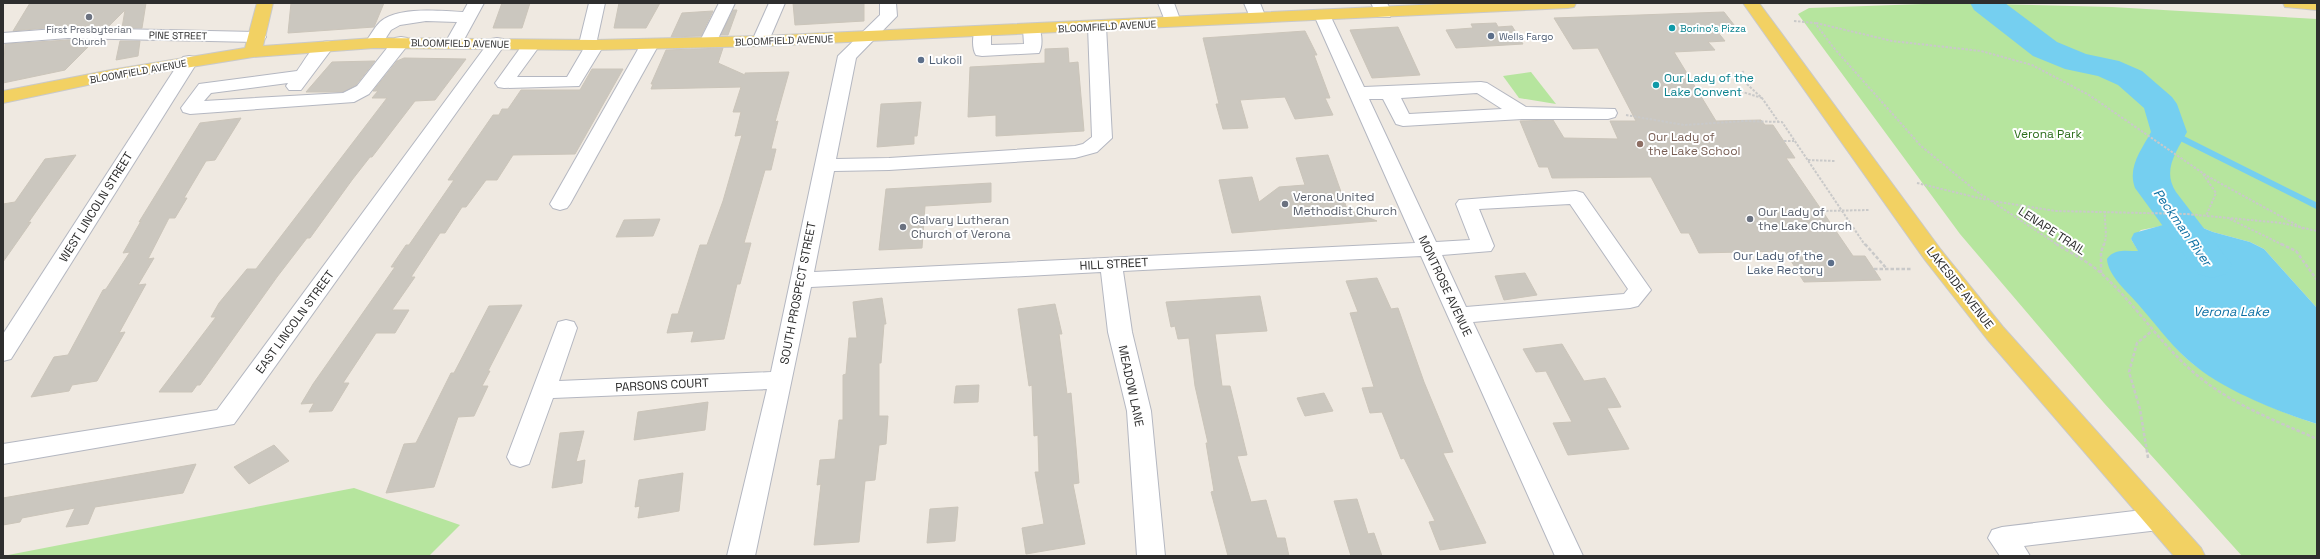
<svg xmlns="http://www.w3.org/2000/svg" width="2320" height="559" font-family="'Space Grotesk',sans-serif">
<rect width="100%" height="100%" fill="#efe9e1"/>
<g fill="#b6e59e">
<path d="M1952 3 2112 7 2317 19V308L2264 249 2250 242 2213 232 2198 226 2192 220 2141 230 2131 239 2139 252 2129 251C2141 278 2152 308 2166 334 2190 377 2272 409 2317 424V556H2242L2104 403 1960 234 1798 14 1809 8Z"/>
<path d="M1531 72 1556 104 1519 98 1503 76Z"/>
<path d="M354 488 460 525 429 556H3Z"/>
</g>
<path fill="#75cff0" d="M2164 219 2192 220 2198 226 2213 232 2250 242 2264 249 2317 308V424C2274 410 2220 389 2187 359 2169 343 2154 322 2138 304 2128 292 2108 276 2107 259 2114 248 2127 251 2138 251L2131 239 2134 233 2163 225Z"/>
<g fill="none" stroke-linecap="round" stroke-linejoin="round">
<path stroke="#75cff0" stroke-width="6" d="M2169 132 2317 206"/>
<path fill="#75cff0" fill-rule="evenodd" d="M1970 3H2005L2057 42 2086 54 2119 61 2142 71 2172 97 2177 104 2187 132C2176 152 2162 171 2176 192L2232 265 2226 274 2212 278 2198 274 2135 188C2127 167 2142 149 2151 132L2144 108 2118 85 2098 76 2065 69 2033 56 1974 10Z"/>
</g>
<g fill="#cbc7bf" stroke="#cbc5ba">
<path d="M30 3H146L142 28H122L125 10 108 27 68 26 13 31Z"/>
<path d="M291 3H384L374 27 288 33Z"/>
<path d="M502 3H530L522 28H493Z"/>
<path d="M619 3H660L646 28H614Z"/>
<path d="M793 3H864V21L795 25Z"/>
<path d="M733 10H737L728 35H721Z"/>
<path d="M713 11 701 36 671 37 682 13Z"/>
<path d="M1724 12 1738 30H1716L1725 41 1708 42 1715 50 1674 52 1716 121 1761 120 1765 125H1773L1795 158H1786L1853 256H1865L1881 280 1804 282 1785 251 1699 253 1689 233H1681L1651 177 1552 178 1548 167H1539L1520 121 1553 120 1564 138 1618 139 1610 121H1636L1598 48 1573 49 1554 18Z"/>
<path d="M1496 23 1498 27 1512 26 1523 44 1456 48 1446 30 1473 28 1471 24Z"/>
<path d="M1398 27 1420 75 1372 78 1350 30Z"/>
<path d="M1305 31 1317 55H1314L1330 98H1325L1333 115 1295 119 1285 97 1240 100 1248 128 1223 129 1216 104H1219L1203 38Z"/>
<path d="M68 40H95L65 70 3 83 5 44Z"/>
<path d="M120 41H140L138 56 116 60Z"/>
<path d="M723 48 718 63 745 75V73L789 72 775 122 778 121 771 149H776L771 170H765L744 243H751L740 284H737L724 339 691 342 694 331 667 333 672 314H678L700 245H707L723 201 742 135 735 136 741 112H733L741 87 651 89 653 84H651L666 50Z"/>
<path d="M1068 48 1069 63 1078 62 1084 131 996 136V115L968 117 970 67 1045 63V49Z"/>
<path d="M404 58 466 59 435 100 415 101 372 157H370L352 180 310 238H307L277 277 200 385H197L192 392H159L216 317H211L219 303 247 269H256L387 98H372L378 91H373L397 61Z"/>
<path d="M375 61 356 85 343 92H306L332 62Z"/>
<path d="M592 69H623L575 154 513 155 497 180H486L466 207H462L445 233H440L411 277H415L392 310H409L395 333H376L343 383H349L332 411 309 412 314 403 301 404 313 384 395 267H391L406 245H409L454 180H448L493 115H499L502 109H508L521 90H580Z"/>
<path d="M921 102 917 136H914V144L877 147 881 104Z"/>
<path d="M241 118 215 160 206 161 184 198H187L175 218H169L148 259 154 258 138 285 146 284 119 333 125 332 97 381 72 385 69 391 31 397 54 357 68 355 103 290 106 289 130 252 123 253 141 221 139 222 200 123Z"/>
<path d="M76 155 28 223 31 222 3 262V204L15 202 45 159Z"/>
<path d="M1328 155 1347 209 1377 221 1232 233 1219 180 1252 177 1259 202 1279 187 1305 185 1296 158Z"/>
<path d="M991 183V202L925 206 922 248 879 250 886 189Z"/>
<path d="M660 219 653 236 616 237 624 220Z"/>
<path d="M1525 273 1537 295 1504 300 1495 276Z"/>
<path d="M1377 278 1391 309 1398 308 1424 382 1453 452 1443 453 1486 543 1440 550 1429 522 1435 521 1404 458 1401 459 1382 412 1370 413 1362 388 1374 387 1350 313 1358 312 1346 281Z"/>
<path d="M1260 296 1267 331 1215 334 1222 386H1230L1247 455 1237 456 1251 502 1266 500 1277 538H1285L1289 556H1228L1211 492 1214 491 1206 443H1208L1195 386 1189 338 1178 339 1175 326 1171 327 1166 302Z"/>
<path d="M882 298 886 324H884L881 363H879V416H888L886 444 879 445 875 480 865 481 859 542 814 545 821 484 817 485 820 460 835 459 839 420H843V375L846 374 849 338H857L853 302Z"/>
<path d="M1055 304 1062 334H1059L1067 394 1071 393 1076 447 1079 483 1073 484 1085 544 1026 554 1022 528 1044 524 1035 472H1039L1038 435 1034 436 1032 385 1029 386 1018 309Z"/>
<path d="M522 305 488 371H490L482 386H488L474 416 458 417 434 487 386 493 404 444 416 443 451 373H454L489 306Z"/>
<path d="M1562 344 1584 381 1605 378 1621 407 1607 408 1629 449 1568 455 1553 423 1572 422 1546 371 1536 372 1523 349Z"/>
<path d="M979 385 978 402 954 403 956 386Z"/>
<path d="M1324 393 1333 411 1305 416 1297 398Z"/>
<path d="M708 402 705 430 634 440 638 412Z"/>
<path d="M584 431 576 462 585 460 582 483 552 488 560 433Z"/>
<path d="M274 445 289 461 249 484 234 467Z"/>
<path d="M196 464 183 493 95 507 88 524 66 527 75 508 22 518 20 522 3 525V498Z"/>
<path d="M683 473 679 511 638 518 640 506 635 507 639 480Z"/>
<path d="M1357 499 1368 534 1374 533 1382 556H1351L1334 501Z"/>
<path d="M958 507 955 541 927 543 930 509Z"/>
</g>
<g fill="none" stroke-linecap="round" stroke-linejoin="round">
<g stroke="#b4b7c1" stroke-width="2">
<g id="minor">
<path d="M468 3H484L460 47H448L445 43 457 22 426 21 400 25 391 30 380 47H368L365 43C370 36 374 28 380 22 398 6 440 11 463 12Z"/>
<path d="M589 3H605L597 40 604 45 579 86 504 88 498 87 495 83 498 79 526 40H538L541 44 517 77H567L584 48 579 44Z"/>
<path d="M719 3H735L714 47H702L699 43Z"/>
<path d="M769 3H785L767 45H755L752 41Z"/>
<path d="M880 3H896L897 16 856 58 836 159 889 158 1075 146 1083 144 1092 137 1088 26 1091 22H1103L1106 26 1112 138 1097 152 1075 158 889 170 834 171 814 272 1415 243 1314 15 1316 11H1328L1330 15 1364 87 1481 82 1487 83 1526 107 1615 109 1617 113 1615 117 1608 119H1522L1403 126 1396 124 1383 99H1369L1436 242 1470 240 1456 204 1459 200 1576 191 1583 193 1651 290 1638 306 1630 308 1473 322 1583 556H1555L1421 256 1123 271 1132 332 1151 411 1165 556H1137L1127 411 1108 332 1101 272 811 287 755 556H727L767 389 553 398 529 464 520 467 511 464 507 457 558 322 566 320 574 322 577 328 559 381 771 372 838 56 880 15ZM1477 93 1502 109 1409 114 1401 98ZM1570 204 1628 289 1624 294 1466 307 1442 255 1491 251 1494 246 1479 209Z"/>
<path d="M1158 3H1174L1181 22 1179 26H1167Z"/>
<path d="M1244 3H1260L1266 18 1264 22H1252Z"/>
<path d="M1371 3H1387L1392 13 1390 17H1378Z"/>
<path d="M1032 24 1038 25C1042 32 1043 46 1039 53L982 56 976 55C972 49 972 35 976 28H988L991 32V45L1024 44 1023 29 1026 25Z"/>
<path d="M68 28 257 32 263 33 266 37 263 41 257 42 68 38 3 43V33Z"/>
<path d="M401 37 407 38 410 42 407 46 369 94 354 102 190 114 183 112 181 108 199 84 297 71C306 59 315 38 331 42L334 46 301 90H289L286 86 288 83 211 93 204 101 343 93 357 86 395 38Z"/>
<path d="M497 38 503 39 506 43 234 424 3 464V444L217 410 491 39Z"/>
<path d="M650 39 656 40 659 44 570 204 567 208 560 210 553 208 550 204 641 44 644 40Z"/>
<path d="M189 56 195 57 198 61 11 359 3 361V334L180 61 183 57Z"/>
<path d="M2159 508 2168 511 2172 519 2168 527 2159 530 2024 546 2030 556H2000L1988 538 1992 530 2002 527Z"/>
</g>
</g>
<g stroke="#c9c9c9" stroke-width="2">
<g id="major">
<path d="M257 3H273L263 46 374 38 595 40 761 36 1462 3H1576L1574 7 1568 8 761 46 595 50 374 48 253 57 111 80 3 103V91L111 70 245 48Z"/>
<path d="M1743 3H1759L1941 250 2003 327 2201 548 2205 556H2174L1987 339 1925 260Z"/>
<path d="M2283 3H2317V10L2285 7Z"/>
</g>
</g>
<g stroke="#c9c9c9" stroke-width="2" stroke-dasharray="2.5 1.5" stroke-linecap="butt">
<path d="M1794 21 1815 23 1833 47 1921 146 1976 191 2058 245"/>
<path d="M1816 23 1892 41 1981 51 2032 65 2089 95 2207 176 2304 229"/>
<path d="M1727 76H1738L1744 71"/>
<path d="M1738 76 1762 98 1778 121"/>
<path d="M1697 90H1736L1762 98"/>
<path d="M1626 115 1684 125 1745 121 1782 122 1865 245"/>
<path d="M1784 141H1794"/>
<path d="M1808 160 1835 161"/>
<path d="M2203 174 2216 193 2206 216"/>
<path d="M1917 183 1987 200"/>
<path d="M1992 201 2056 211 2187 214 2282 223 2317 231"/>
<path d="M1822 211 1870 210"/>
<path d="M2230 219 2283 245"/>
<path d="M2104 245C2108 234 2104 223 2105 211"/>
</g>
<g stroke="#c9c9c9" stroke-width="2.5" stroke-dasharray="3.5 2" stroke-linecap="butt">
<path d="M1865 244 1887 269"/>
<path d="M2056 244C2071 253 2089 262 2102 274 2135 304 2159 342 2192 371 2228 403 2274 420 2317 439"/>
<path d="M2281 244 2296 251 2317 280"/>
<path d="M1874 269H1912"/>
<path d="M2101 273V252L2104 244"/>
<path d="M2148 458 2140 409 2129 372 2137 343 2152 331"/>
</g>
<use href="#minor" fill="#fff" fill-rule="evenodd"/>
<use href="#major" fill="#f2d163" fill-rule="evenodd"/>
</g>
<g fill="#6b7280" stroke="#fff" stroke-width="1.5">
<circle cx="89" cy="17" r="4"/>
<circle cx="1285" cy="204" r="4"/>
<circle cx="1750" cy="219" r="4"/>
<circle cx="903" cy="227" r="4"/>
</g>
<g fill="#0f9aa8" stroke="#fff" stroke-width="1.5">
<circle cx="1672" cy="28" r="4"/>
<circle cx="1656" cy="85" r="4"/>
</g>
<g fill="#5c6f8a" stroke="#fff" stroke-width="1.5">
<circle cx="1491" cy="36" r="4"/>
<circle cx="921" cy="60" r="4"/>
<circle cx="1831" cy="263" r="4"/>
</g>
<circle fill="#8d6e63" stroke="#fff" stroke-width="1.5" cx="1640" cy="144" r="4"/>
<g text-anchor="middle" stroke-width="4" stroke-linejoin="round" paint-order="stroke">
<g font-size="10" fill="#2e2e2e" stroke="#fff">
<text transform="translate(1107 26) rotate(-3)" y="4">BLOOMFIELD AVENUE</text>
<text transform="translate(178 35) rotate(1)" y="4">PINE STREET</text>
<text transform="translate(784 40) rotate(-2)" y="4">BLOOMFIELD AVENUE</text>
<text transform="translate(460 43) rotate(1)" y="4">BLOOMFIELD AVENUE</text>
<text transform="translate(138 71) rotate(-10)" y="4">BLOOMFIELD AVENUE</text>
</g>
<g font-size="10" fill="#0d838f" stroke="#fff" text-anchor="start">
<text x="1680" y="32">Borino's Pizza</text>
</g>
<g font-size="10" fill="#5b616d" stroke="#fff">
<text x="89" y="33">First Presbyterian<tspan x="89" dy="12">Church</tspan></text>
</g>
<g font-size="10" fill="#4e5e75" stroke="#fff" text-anchor="start">
<text x="1499" y="40">Wells Fargo</text>
</g>
<g font-size="12" fill="#4e5e75" stroke="#fff" text-anchor="start">
<text x="929" y="64">Lukoil</text>
<text x="1823" y="260" text-anchor="end">Our Lady of the<tspan x="1823" dy="14">Lake Rectory</tspan></text>
</g>
<g font-size="12" fill="#0d838f" stroke="#fff" text-anchor="start">
<text x="1664" y="82">Our Lady of the<tspan x="1664" dy="14">Lake Convent</tspan></text>
</g>
<g font-size="12" fill="#2c6e1b" stroke="#fff">
<text x="2048" y="138">Verona Park</text>
</g>
<g font-size="12" fill="#785e54" stroke="#fff" text-anchor="start">
<text x="1648" y="141">Our Lady of<tspan x="1648" dy="14">the Lake School</tspan></text>
</g>
<g font-size="12" fill="#5b616d" stroke="#fff" text-anchor="start">
<text x="1293" y="201">Verona United<tspan x="1293" dy="14">Methodist Church</tspan></text>
<text x="1758" y="216">Our Lady of<tspan x="1758" dy="14">the Lake Church</tspan></text>
<text x="911" y="224">Calvary Lutheran<tspan x="911" dy="14">Church of Verona</tspan></text>
</g>
<g font-size="12" fill="#2e2e2e" stroke="#fff">
<text transform="translate(96 207) rotate(-58)" y="4">WEST LINCOLN STREET</text>
<text transform="translate(2052 231) rotate(33)" y="4">LENAPE TRAIL</text>
<text transform="translate(1114 264) rotate(-3)" y="4">HILL STREET</text>
<text transform="translate(1445 286) rotate(65)" y="4">MONTROSE AVENUE</text>
<text transform="translate(1960 288) rotate(52)" y="4">LAKESIDE AVENUE</text>
<text transform="translate(798 293) rotate(-79)" y="4">SOUTH PROSPECT STREET</text>
<text transform="translate(295 322) rotate(-54)" y="4">EAST LINCOLN STREET</text>
<text transform="translate(662 385) rotate(-3)" y="4">PARSONS COURT</text>
<text transform="translate(1131 386) rotate(78)" y="4">MEADOW LANE</text>
</g>
<g font-size="13" font-style="italic" fill="#0d6fa3" stroke="#fff">
<text transform="translate(2183 227) rotate(55)" y="5">Peckman River</text>
<text x="2231" y="316">Verona Lake</text>
</g>
</g>
<rect width="2320" height="559" fill="none" stroke="#2e2e2e" stroke-width="8"/>
</svg>
